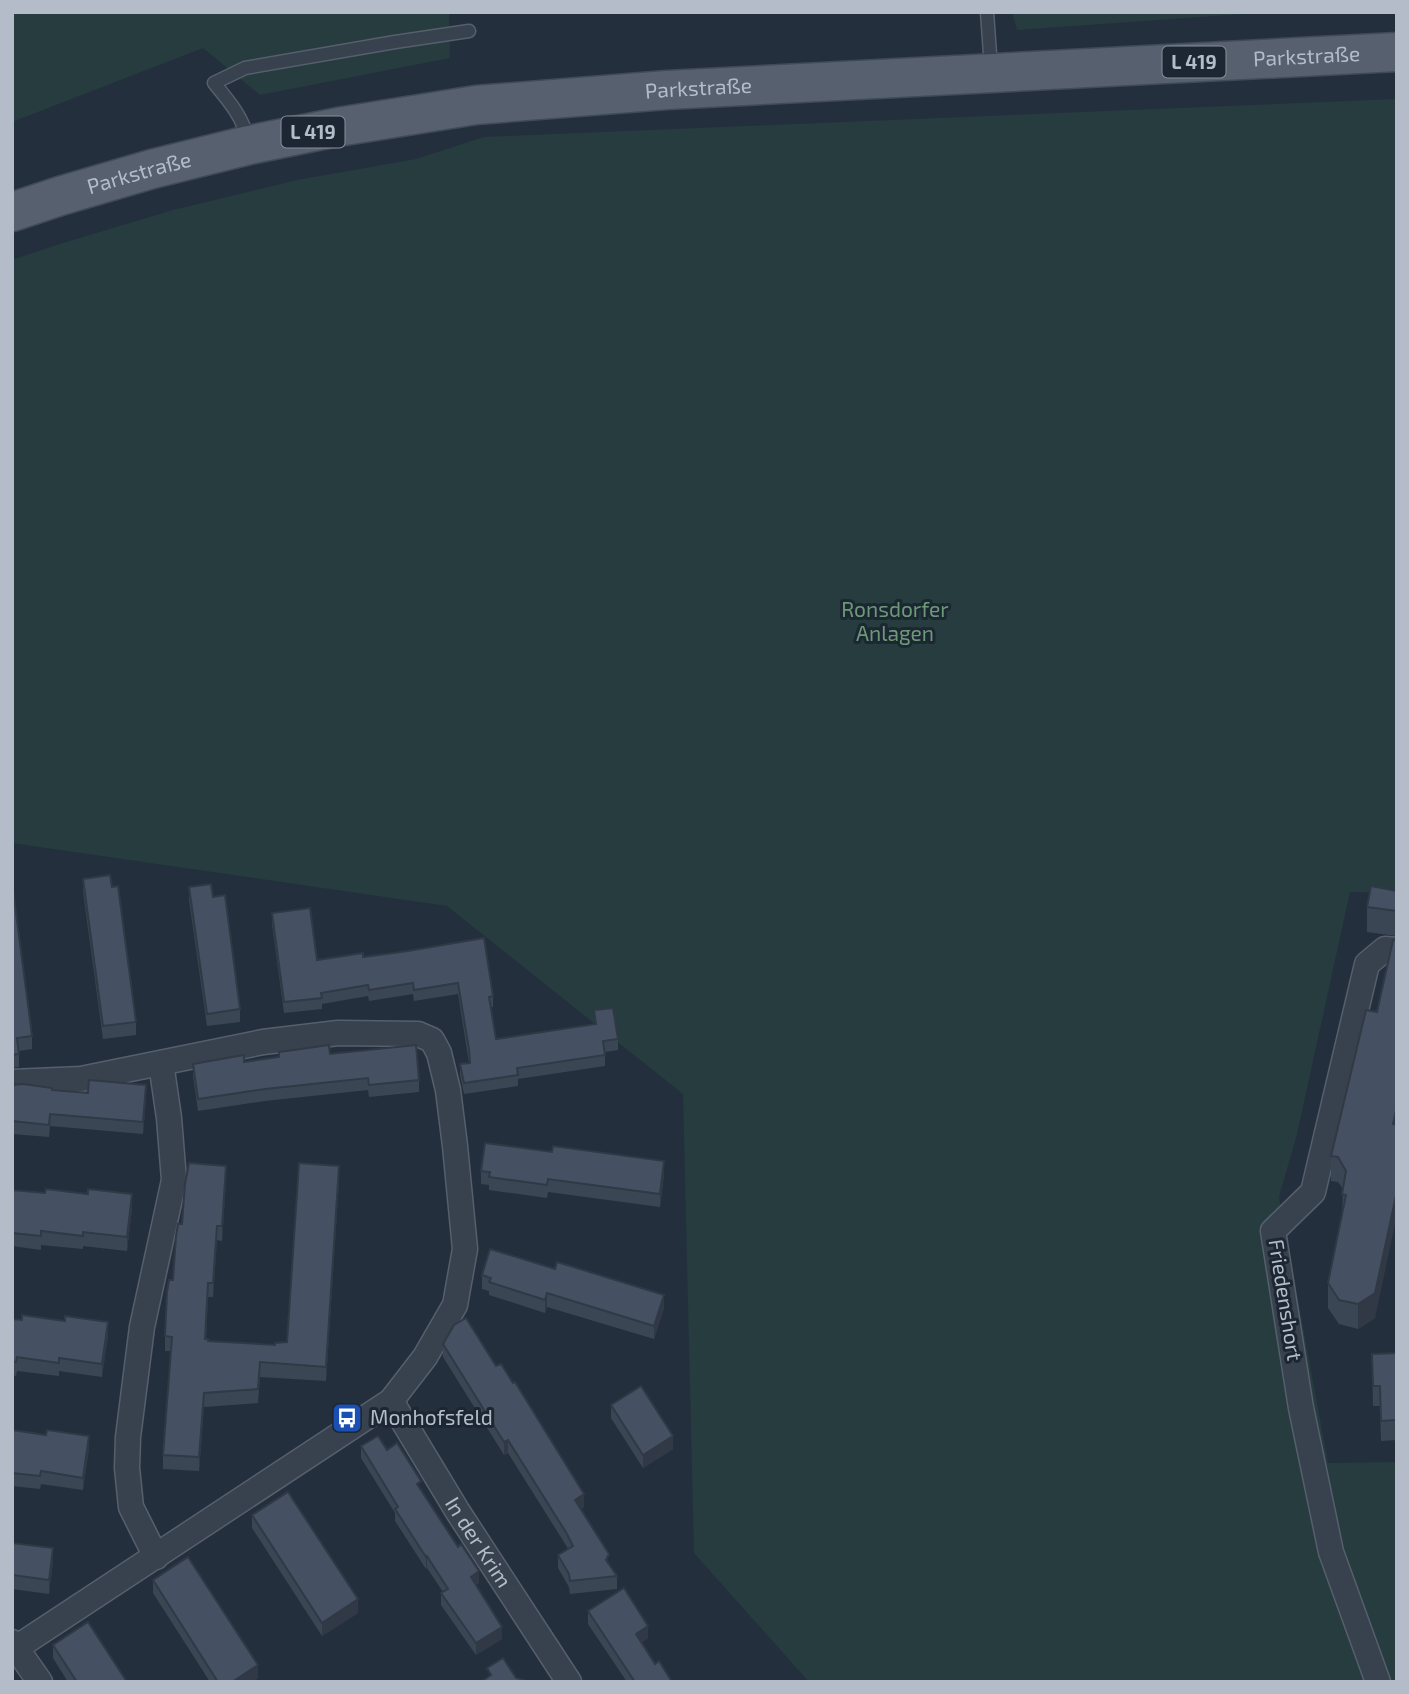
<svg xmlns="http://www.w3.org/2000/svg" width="1409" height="1694" font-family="'Exo 2',sans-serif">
<rect width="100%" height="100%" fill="#242f3e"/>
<g fill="#263c3f">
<path d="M12 12H453L449 14 450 58 260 95 203 48 12 122Z"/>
<path d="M1012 12H1271L1017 30Z"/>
<path d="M1397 99V893L1350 892 1297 1134 1279 1197 1328 1463 1397 1462V1682H809L694 1553 683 1094 447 906 12 843V260L63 243 173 210 297 180 416 159 484 137Z"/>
</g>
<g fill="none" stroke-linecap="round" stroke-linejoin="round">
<g stroke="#565f6c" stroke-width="15">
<g id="lane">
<path d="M987 12 991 68"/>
<path d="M248 140C243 117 228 100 214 83L245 68 395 42 469 31"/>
</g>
</g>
<g stroke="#565f6c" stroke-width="27">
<g id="street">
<path d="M12 1082 81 1079 263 1042 338 1033 418 1034 432 1040 439 1053 448 1090 455 1146 465 1249 455 1305 425 1357 391 1401 16 1648"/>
<path id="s1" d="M391 1401 458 1512 569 1682"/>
<path d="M156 1557 131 1507 127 1468 128 1437 142 1327 174 1180 169 1118 161 1063"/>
<path d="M12 1642 40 1682"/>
<path d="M1378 1682 1331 1552 1301 1408 1273 1231 1313 1192 1367 964 1385 949 1397 950"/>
</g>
</g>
<g stroke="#414a57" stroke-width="41">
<g id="primary">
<path id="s2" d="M12 212 60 196 152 169 249 145 338 127 476 105 667 90 1397 52"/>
</g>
</g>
<use href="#lane" stroke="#38414e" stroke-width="12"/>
<use href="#street" stroke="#38414e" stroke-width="24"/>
<use href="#primary" stroke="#56606e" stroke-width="38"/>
</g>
<g fill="#3b4654">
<path d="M83 879 136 1022V1035L103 1039 83 892Z"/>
<path d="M12 882 32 1036V1049L19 1051V1067L12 1068Z"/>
<path d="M189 887 213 897 240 1009V1022L207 1026 189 900Z"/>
<path d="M1397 891V936L1367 932V907Z"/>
<path d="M272 913 317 960 363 957 408 951 493 996V1007H491L496 1039 595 1024 594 1010 618 1039V1050L605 1052V1066L518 1079V1086L464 1094 460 1075V1064L469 1063 458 994 414 1001 413 994 369 1001 368 996 322 1004V1009L284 1013 272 924Z"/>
<path d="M1366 1010 1375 1318 1358 1329 1339 1324 1328 1308V1283L1342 1216 1343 1189 1338 1182 1331 1181V1156Z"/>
<path d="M330 1054 419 1080V1092L369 1097 368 1090 265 1101 198 1111 193 1076V1064L244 1062Z"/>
<path d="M12 1085 52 1090 146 1098 143 1134 50 1126 49 1137 12 1134Z"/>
<path d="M481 1171 664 1175 660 1207 548 1192 547 1198 489 1190V1185L481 1184Z"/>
<path d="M226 1180 222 1241 217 1240 213 1297H208L206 1339 208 1341 275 1345 287 1342 339 1180 326 1381 260 1377 258 1403 204 1407 199 1471 163 1469V1455L171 1351H165V1336L182 1224Z"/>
<path d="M12 1190 132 1208 127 1251 83 1246V1249L41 1245V1250L12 1246Z"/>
<path d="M482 1275 664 1308 654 1339 547 1307 545 1313 489 1295V1291L482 1289Z"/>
<path d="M12 1319 108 1335 102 1377 59 1371V1376L17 1371 16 1376 12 1375Z"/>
<path d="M443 1344 584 1507 581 1509 609 1565 617 1576V1589L570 1594 569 1587 558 1568V1555L568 1549 567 1547 508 1453 504 1455 443 1357Z"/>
<path d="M1397 1347V1440L1381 1441 1380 1406H1373L1372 1354 1396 1353Z"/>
<path d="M611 1405 673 1449 643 1468 611 1418Z"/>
<path d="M12 1430 89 1448 83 1490 41 1484 40 1489 12 1486Z"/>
<path d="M361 1446 387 1450 421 1490 479 1583 476 1585 502 1639 476 1655 441 1605V1593L443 1592 427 1568 426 1569 395 1521V1513L361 1458Z"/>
<path d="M252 1515 358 1613 322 1636 252 1528Z"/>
<path d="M12 1543 53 1561 49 1594 12 1589Z"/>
<path d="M153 1580 258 1678 253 1682H210L153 1593Z"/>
<path d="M588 1611 648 1638 641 1643 655 1664 672 1682H627L588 1624Z"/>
<path d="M53 1645 127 1682H68L53 1658Z"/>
</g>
<g fill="#303945">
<path d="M146 1085V1098L143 1134V1122Z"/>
<path d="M1397 1106V1131L1393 1124Z"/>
<path d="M664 1161V1175L660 1207V1194Z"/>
<path d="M226 1166V1180L222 1241V1226Z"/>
<path d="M339 1166V1180L326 1381V1367Z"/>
<path d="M1397 1191V1215L1375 1318 1358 1329V1304Z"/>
<path d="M132 1194V1208L127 1251V1237Z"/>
<path d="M217 1226V1240L213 1297V1283Z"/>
<path d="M547 1293V1307L545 1313V1300Z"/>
<path d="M664 1295V1308L654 1339V1326Z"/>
<path d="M108 1322V1335L102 1377V1364Z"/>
<path d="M204 1393V1407L199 1471V1457Z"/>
<path d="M89 1436V1448L83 1490V1478Z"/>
<path d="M673 1436V1449L643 1468V1455Z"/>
<path d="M508 1440V1453L504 1455V1442Z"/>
<path d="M584 1494V1507L575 1513V1500Z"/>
<path d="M53 1548V1561L49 1594V1580Z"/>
<path d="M427 1556V1568L426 1569V1557Z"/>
<path d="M479 1571V1583L471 1588V1577Z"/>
<path d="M358 1599V1613L322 1636V1623Z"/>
<path d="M648 1626V1638L636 1646V1634Z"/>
<path d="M502 1627V1639L476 1655V1643Z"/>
<path d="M258 1665V1678L253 1682H232Z"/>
</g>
<g fill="#455162" stroke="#303945" stroke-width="2">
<path d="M110 875 112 887 118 886 136 1022 103 1026 83 879Z"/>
<path d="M12 882 32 1036 17 1038 19 1054 12 1055Z"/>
<path d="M211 884 213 897 225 895 240 1009 207 1014 189 887Z"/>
<path d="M1371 886 1397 891V911L1367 907Z"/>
<path d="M310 908 317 960 363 953V957L408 951 484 938 493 996 489 997 496 1039 596 1024 594 1010 613 1008 618 1039 603 1041 605 1055 517 1068 518 1075 464 1083 460 1064 470 1063 469 1049 458 983 414 990 413 983 369 990 368 985 321 993 322 998 284 1002 272 913Z"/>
<path d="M1397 939V1106L1393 1124 1397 1125V1191L1375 1293 1358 1304 1339 1300 1328 1283 1346 1195 1342 1194 1346 1171 1338 1157 1331 1156 1366 1010 1377 1012 1393 940Z"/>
<path d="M329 1045 330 1054 416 1045 419 1080 369 1085 368 1078 265 1089 198 1099 193 1064 244 1055V1062L279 1057V1052Z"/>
<path d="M89 1080 146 1085 143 1122 50 1114 49 1125 12 1121V1085L23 1084 52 1088V1090L88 1093Z"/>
<path d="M485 1143 552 1152 553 1146 664 1161 660 1194 548 1179 547 1185 489 1177 490 1172 481 1171Z"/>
<path d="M189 1163 226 1166 222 1226H217L213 1283H208L205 1339H208V1341L275 1345V1343L287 1342 299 1163 339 1166 326 1367 260 1362 258 1389 204 1393 199 1457 163 1455 172 1337 165 1336 167 1292 169 1280H173L176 1236 178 1224H182L185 1184Z"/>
<path d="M46 1189 88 1194V1189L132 1194 127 1237 83 1232V1236L41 1231V1236L12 1233V1190L45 1193Z"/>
<path d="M490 1249 555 1269 557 1262 664 1295 654 1326 547 1293 545 1300 489 1282 491 1278 482 1275Z"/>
<path d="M22 1315 65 1321V1316L108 1322 102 1364 59 1358V1363L17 1357 16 1362H12V1319L22 1320Z"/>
<path d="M466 1318 496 1366 501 1364 513 1383 515 1382 584 1494 575 1500 609 1554 606 1560 617 1576 570 1581 569 1574 558 1555 573 1546 567 1534 508 1440 504 1442 443 1344 454 1325Z"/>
<path d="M1396 1347H1397V1420L1381 1421 1380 1386H1373L1372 1354 1397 1353Z"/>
<path d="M641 1386 673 1436 643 1455 611 1405Z"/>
<path d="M12 1430 46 1435 47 1430 89 1436 83 1478 41 1471 40 1476 12 1473Z"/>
<path d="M378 1436 387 1450 397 1443 421 1481 417 1484 458 1547 461 1544 479 1571 471 1577 502 1627 476 1643 441 1593 448 1589 427 1556 426 1557 395 1509 398 1507 361 1446Z"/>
<path d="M288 1492 358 1599 322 1623 252 1515Z"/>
<path d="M12 1543 53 1548 49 1580 12 1575Z"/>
<path d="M188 1557 258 1665 232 1682H218L153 1580Z"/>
<path d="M624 1588 648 1626 636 1634 655 1664 659 1661 672 1682H635L588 1611Z"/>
<path d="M88 1622 127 1682H77L53 1645Z"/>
<path d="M503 1658 516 1678 524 1680 525 1682H481L491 1675 487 1668Z"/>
</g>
<defs>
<g id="bus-square" transform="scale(1.575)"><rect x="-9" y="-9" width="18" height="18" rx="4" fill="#1a4fb4" stroke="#1d2633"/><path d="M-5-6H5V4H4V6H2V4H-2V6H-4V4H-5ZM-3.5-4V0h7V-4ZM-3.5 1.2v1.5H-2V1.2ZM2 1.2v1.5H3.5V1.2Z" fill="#fff"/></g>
</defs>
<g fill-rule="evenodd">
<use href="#bus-square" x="347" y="1418"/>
</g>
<g text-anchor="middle" stroke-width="6" stroke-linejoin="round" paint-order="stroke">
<g fill="#1d2633" stroke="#878f9c" stroke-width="2">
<rect x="1162.5" y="46.5" width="63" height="31" rx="5"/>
<rect x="281.5" y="116.5" width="63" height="31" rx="5"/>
</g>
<g font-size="19" font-weight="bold" fill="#b4bcc9">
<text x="1194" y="69">L 419</text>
<text x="313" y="139">L 419</text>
</g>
<g font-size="21" fill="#b4bcc9" stroke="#1d2633">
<text dy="7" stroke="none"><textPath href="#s2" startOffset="1309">Parkstraße</textPath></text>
<text dy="7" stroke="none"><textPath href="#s2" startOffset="700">Parkstraße</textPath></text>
<text dy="7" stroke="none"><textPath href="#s2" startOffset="133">Parkstraße</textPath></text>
<text transform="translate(1285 1300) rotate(81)" y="7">Friedenshort</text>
<text dy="7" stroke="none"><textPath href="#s1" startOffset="166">In der Krim</textPath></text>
</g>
<g font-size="21" fill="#6b9a76" stroke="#1d2633">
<text x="895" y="617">Ronsdorfer<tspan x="895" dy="24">Anlagen</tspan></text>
</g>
<g font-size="21" fill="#b4bcc9" stroke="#1d2633" text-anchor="start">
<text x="370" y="1425">Monhofsfeld</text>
</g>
</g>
<rect width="1409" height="1694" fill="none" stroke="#b4bcc9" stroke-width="28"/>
</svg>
